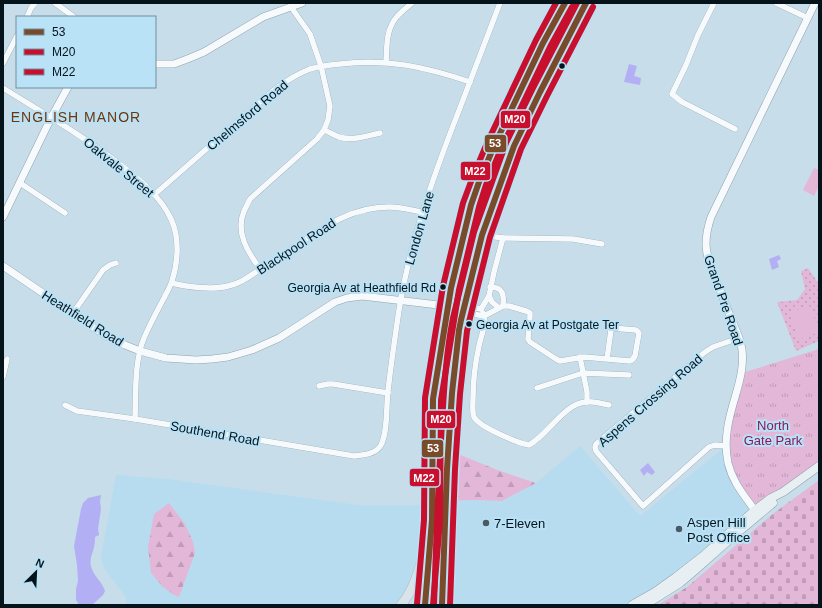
<svg xmlns="http://www.w3.org/2000/svg" width="822" height="608" font-family="Helvetica,sans-serif">
<defs>
<pattern id="grass-dots" width="8" height="8" patternUnits="userSpaceOnUse"><rect width="8" height="8" fill="#e3b7d7"/><path d="M2 2h.1M6 6h.1" fill="none" stroke="#c19cb8" stroke-width="1.8" stroke-linecap="round"/></pattern>
<pattern id="forest-firs" width="22" height="20" patternUnits="userSpaceOnUse"><rect width="22" height="20" fill="#e3b7d7"/><path d="M5 1l3.5 6h-7zM16 11l3.5 6h-7z" fill="#c19cb8"/></pattern>
<pattern id="cemetery-stones" width="16" height="16" patternUnits="userSpaceOnUse"><rect width="16" height="16" fill="#e3b7d7"/><path d="M2 7V4a2 2 0 0 1 4 0v3zM10 15v-3a2 2 0 0 1 4 0v3z" fill="#c19cb8"/></pattern>
<pattern id="park-tufts" width="24" height="20" patternUnits="userSpaceOnUse"><rect width="24" height="20" fill="#e3b7d7"/><path d="M3 7l-1-3M5 7V3M7 7l1-3M15 17l-1-3M17 17v-4M19 17l1-3" fill="none" stroke="#c19cb8"/></pattern>
</defs>
<rect width="100%" height="100%" fill="#c7dde9"/>
<g fill="#b7dcef">
<path d="M580 446 640 516 726 446 755 510 703 556 632 605H442L446 501 474 500 503 501 536 483Z"/>
<path d="M116 475 168 479 357 505H432L431 531 401 605H126V597L104 568 101 557Z"/>
</g>
<path fill="url(#grass-dots)" d="M808 268 819 284V341L796 351 777 302 797 300 805 289 801 271Z"/>
<g fill="url(#forest-firs)">
<path d="M448 450 500 471 536 483 502 501 474 500 446 501Z"/>
<path d="M169 503 185 524 193 542 195 553 179 597 174 595 163 587 151 573 148 547 154 514Z"/>
</g>
<path fill="url(#cemetery-stones)" d="M819 480V605H658L687 587 774 513Z"/>
<path fill="url(#park-tufts)" d="M819 349V461L755 510 735 484 726 446 742 373Z"/>
<g fill="#e3b7d7">
<path d="M814 168 819 170V186L814 196 803 190Z"/>
<path d="M809 305 819 329V332L799 340 789 313Z"/>
<path d="M745 426 755 429 750 447 740 443Z"/>
</g>
<g fill="#b3aff4">
<path d="M629 64 637 66 634 76 641 78 640 85 624 82Z"/>
<path d="M779 255 781 259 777 261 779 267 772 270 769 259Z"/>
<path d="M648 463 655 472 652 475 647 472 644 476 640 470Z"/>
<path d="M101 495 100 502 101 509 98 529 99 534V535L95 537C95 540 95 544 94 547 93 553 89 559 91 566 93 576 102 581 105 591L103 595 92 605H79L76 600V589L78 581 77 565 74 546 81 509 83 503 88 498Z"/>
</g>
<g fill="none" stroke-linecap="round" stroke-linejoin="round">
<g stroke="#91a2ab" stroke-width="6">
<g id="minor">
<path d="M55 3 74 17"/>
<path d="M714 3 698 35 686 65 672 94 682 102 735 129"/>
<path d="M776 3 808 18"/>
<path d="M27 17 31 8 35 3"/>
<path d="M386 62C387 49 386 35 392 24 396 15 405 9 412 3"/>
<path d="M3 63 17 36"/>
<path d="M3 88C43 113 85 137 122 166 141 181 161 197 171 219 180 238 178 262 172 281 170 287 167 292 164 298 157 311 150 324 144 338 134 362 136 394 135 419"/>
<path d="M324 130C329 132 334 135 339 137 352 141 366 136 380 133"/>
<path d="M20 183 65 213"/>
<path d="M155 194 275 89C286 81 297 74 310 69 320 66 330 65 340 64 386 58 426 67 470 82"/>
<path d="M482 235 503 238 573 239 602 244"/>
<path d="M260 269C248 252 235 233 244 211 246 207 248 203 250 199L317 139 324 130 328 120 330 106 321 66 310 34 291 7"/>
<path d="M172 283C186 287 213 290 228 286 233 285 238 283 242 281 260 270 277 258 294 247 324 227 351 207 389 207 400 207 411 210 422 212"/>
<path d="M490 287C504 287 504 296 503 306"/>
<path d="M489 296 492 302 499 308"/>
<path d="M481 309 470 307 464 308 468 313 484 316 503 306H509L526 311 530 313V316L528 339 530 342 556 359 560 361 584 357 630 361 632 360 635 356 639 333 636 330 612 328 611 330 607 359"/>
<path d="M481 309 489 296 494 272 503 238"/>
<path d="M73 313 103 270 110 265 116 263"/>
<path d="M483 313C487 323 481 336 479 346 475 364 473 381 473 399 473 404 472 412 474 417 479 427 518 443 529 445 548 435 565 402 587 402 594 401 602 404 609 405"/>
<path d="M580 357 587 392V402"/>
<path d="M3 377 7 359"/>
<path d="M319 386 328 384H333L388 393"/>
<path d="M537 388 583 373 629 375"/>
<path d="M65 405 77 411 135 419 354 456C364 455 376 454 381 445 388 431 386 407 388 391 391 364 395 337 399 310 410 242 433 177 458 113 472 76 486 40 500 3"/>
<path d="M726 446 715 445 709 447 643 506 596 451 595 447 596 444 705 352 713 347 739 338"/>
</g>
</g>
<g stroke="#91a2ab" stroke-width="8">
<g id="tertiary">
<path d="M155 64H174L190 58 204 52 263 17 302 3"/>
<path d="M3 217 51 118 68 87"/>
<path d="M3 266 106 336 125 345 140 351 166 358 196 360 212 359 228 357 252 350 279 338 335 302 347 298 362 296 464 308"/>
<path d="M758 515C746 497 733 484 728 463 723 439 729 417 736 394 740 380 744 365 742 350 741 340 736 330 732 321 727 308 722 295 717 282 712 269 706 257 706 244 706 235 708 226 711 217L815 3"/>
</g>
</g>
<g stroke="#91a2ab" stroke-width="9">
<g id="secondary">
<path d="M632 605 655 592 676 577 703 556 755 510 771 498 783 492 819 466"/>
<path d="M645 605 680 583 693 572 736 534 773 503"/>
</g>
</g>
<g stroke="#b0bbc1" stroke-width="10">
<g id="primary">
<path d="M401 605C415 589 420 566 426 546"/>
<path d="M425 605 432 520V511L433 399 451 288 471 205 479 182 494 146 543 43 565 3"/>
<path d="M442 605 447 469 452 393 459 330 461 320 482 235 491 209 514 146 540 92 586 3"/>
</g>
</g>
<use href="#minor" stroke="#f7fafc" stroke-width="5.5"/>
<use href="#tertiary" stroke="#f7fafc" stroke-width="7"/>
<use href="#secondary" stroke="#e7eff2" stroke-width="8"/>
<use href="#primary" stroke="#d8e4e9" stroke-width="9"/>
<g stroke="#b9e2f7" stroke-width="9">
<g id="bus-1">
<path d="M425 605 432 520 433 399 451 288 471 205 479 182 494 146 543 43 565 3"/>
<path d="M442 605 447 469 452 393 459 330 461 320 482 235 514 146 540 92 586 3"/>
</g>
</g>
<g stroke="#b9e2f7" stroke-width="9">
<g id="bus-2">
<path d="M433 605 440 520 441 400 459 290 479 207 486 185 501 149 550 47 572 7"/>
<path d="M450 605 455 469 460 394 467 331 469 322 490 237 521 149 547 96 593 7"/>
</g>
</g>
<g stroke="#b9e2f7" stroke-width="9">
<g id="bus-3">
<path d="M417 604 424 520 425 398 443 286 463 203 472 179 487 143 536 40 556 3"/>
<path d="M434 605C436 545 438 484 442 424 444 389 446 353 453 318L474 232 506 143 533 88 577 3"/>
</g>
</g>
<use href="#bus-1" stroke="#7a4b2a" stroke-width="6"/>
<use href="#bus-2" stroke="#c8102e" stroke-width="6"/>
<use href="#bus-3" stroke="#c8102e" stroke-width="6"/>
</g>
<g fill="#05141b" stroke="#b9e2f7" stroke-width="1.5">
<circle cx="562" cy="66" r="3.5"/>
<circle cx="443" cy="287" r="3.5"/>
<circle cx="469" cy="324" r="3.5"/>
</g>
<g fill="#495a63" stroke="#b9e2f7" stroke-width="1.5">
<circle cx="486" cy="523" r="4"/>
<circle cx="679" cy="529" r="4"/>
</g>
<g text-anchor="middle" stroke-width="4" stroke-linejoin="round" paint-order="stroke">
<g font-size="12" fill="#05141b" stroke="#b9e2f7" text-anchor="end">
<text x="436" y="292">Georgia Av at Heathfield Rd</text>
<text x="476" y="329" text-anchor="start">Georgia Av at Postgate Ter</text>
</g>
<g font-size="13" fill="#05141b" stroke="#b9e2f7">
<text transform="translate(247 115) rotate(-40)" y="5">Chelmsford Road</text>
<text transform="translate(119 167) rotate(39)" y="5">Oakvale Street</text>
<text transform="translate(419 228) rotate(-74)" y="5">London Lane</text>
<text transform="translate(296 246) rotate(-33)" y="5">Blackpool Road</text>
<text transform="translate(724 300) rotate(71)" y="5">Grand Pre Road</text>
<text transform="translate(83 318) rotate(32)" y="5">Heathfield Road</text>
<text transform="translate(650 400) rotate(-41)" y="5">Aspens Crossing Road</text>
<text transform="translate(215 433) rotate(10)" y="5">Southend Road</text>
</g>
<g font-size="13" fill="#881a5c" stroke="#b9e2f7">
<text x="773" y="430">North<tspan x="773" dy="15">Gate Park</tspan></text>
</g>
<g font-size="13" fill="#05141b" stroke="#b9e2f7" text-anchor="start">
<text x="687" y="527">Aspen Hill<tspan x="687" dy="15">Post Office</tspan></text>
<text x="494" y="528">7-Eleven</text>
</g>
<g font-size="14" letter-spacing="1" fill="#72350a" stroke="#b9e2f7">
<text x="76" y="122">ENGLISH MANOR</text>
</g>
</g>
<g stroke="#b9e2f7" stroke-width="1.5">
<rect x="500" y="110" width="31" height="19" rx="4" fill="#c8102e"/>
<rect x="484" y="134" width="23" height="19" rx="4" fill="#7a4b2a"/>
<rect x="460" y="161" width="31" height="20" rx="4" fill="#c8102e"/>
<rect x="426" y="410" width="30" height="19" rx="4" fill="#c8102e"/>
<rect x="421" y="439" width="23" height="19" rx="4" fill="#7a4b2a"/>
<rect x="409" y="468" width="31" height="19" rx="4" fill="#c8102e"/>
</g>
<g font-size="11" text-anchor="middle" font-weight="bold" fill="#fff">
<text x="515" y="123">M20</text>
<text x="495" y="147">53</text>
<text x="475" y="175">M22</text>
<text x="441" y="423">M20</text>
<text x="433" y="452">53</text>
<text x="424" y="482">M22</text>
</g>
<rect width="822" height="608" fill="none" stroke="#05141b" stroke-width="8"/>
<rect x="16" y="16" width="140" height="72" fill="#b9e2f7" stroke="#71909f"/>
<rect x="24" y="29" width="20" height="6" fill="#7a4b2a" stroke="#71909f"/>
<text x="52" y="36" font-size="12" fill="#05141b">53</text>
<rect x="24" y="49" width="20" height="6" fill="#c8102e" stroke="#71909f"/>
<text x="52" y="56" font-size="12" fill="#05141b">M20</text>
<rect x="24" y="69" width="20" height="6" fill="#c8102e" stroke="#71909f"/>
<text x="52" y="76" font-size="12" fill="#05141b">M22</text>
<g transform="translate(36 572) rotate(24)" stroke="#b9e2f7" stroke-width="3" paint-order="stroke">
<path d="M0-3L7 15L0 10L-7 15Z" fill="#05141b"/>
<text y="-6" font-size="11" font-weight="bold" text-anchor="middle" fill="#05141b">N</text>
</g>
</svg>
